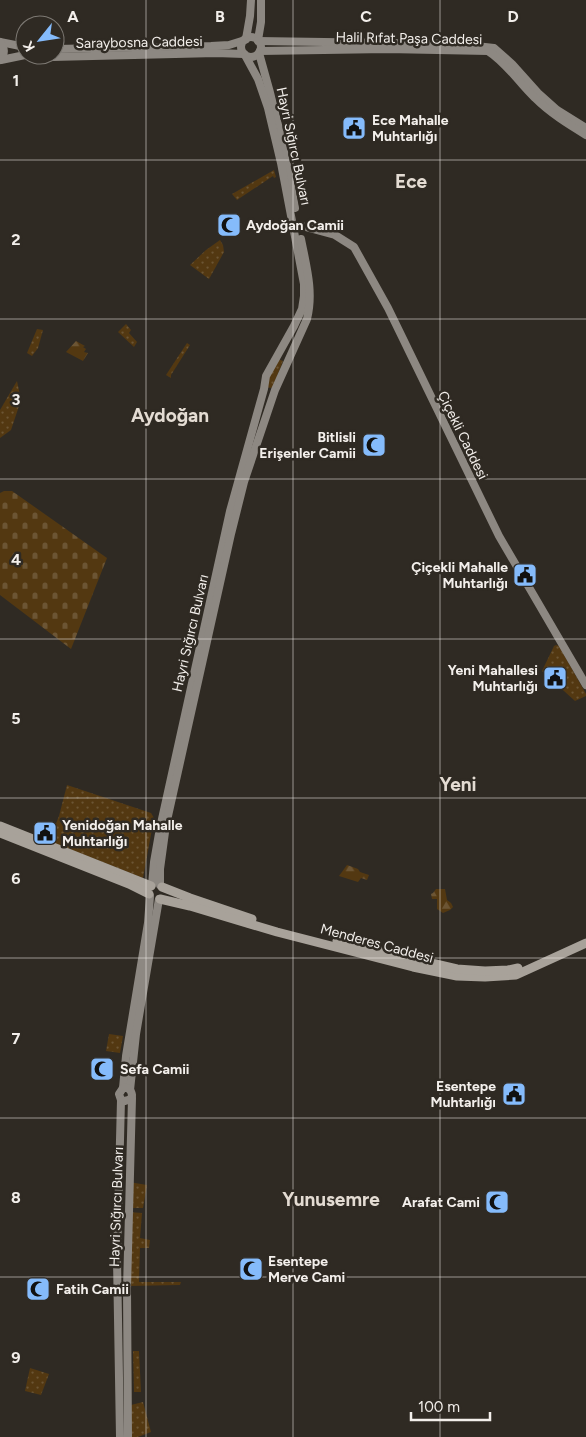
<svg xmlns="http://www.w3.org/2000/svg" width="586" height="1437" font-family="Figtree,sans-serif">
<defs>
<pattern id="green-dots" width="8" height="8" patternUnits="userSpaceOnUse" patternTransform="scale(1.25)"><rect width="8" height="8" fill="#533811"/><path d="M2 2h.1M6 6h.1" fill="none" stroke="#6c5534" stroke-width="1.8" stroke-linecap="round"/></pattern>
<pattern id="forest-firs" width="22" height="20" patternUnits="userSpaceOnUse" patternTransform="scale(1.25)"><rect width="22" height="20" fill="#533811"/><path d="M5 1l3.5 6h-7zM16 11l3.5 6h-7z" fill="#6c5534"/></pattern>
<pattern id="cemetery-stones" width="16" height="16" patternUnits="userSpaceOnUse" patternTransform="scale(1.25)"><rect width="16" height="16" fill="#533811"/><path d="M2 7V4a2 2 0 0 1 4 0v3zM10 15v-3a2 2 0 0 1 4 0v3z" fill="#6c5534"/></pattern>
</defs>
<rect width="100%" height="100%" fill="#2f2a23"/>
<g fill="url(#green-dots)">
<path d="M274 170 276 177 274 178 273 176 237 200 232 194Z"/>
<path d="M220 240 223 245 224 252 209 279 190 265 206 250Z"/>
<path d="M126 324 131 330 129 333 137 342 134 347 118 332Z"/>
<path d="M37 329 43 330 38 348 32 356 27 353Z"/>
<path d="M187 343 190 345 171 375V378L166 375Z"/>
<path d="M278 359 283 361 273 386 271 388 266 387 265 385Z"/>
<path d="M17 381 21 400 11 430 0 438V410Z"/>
<path d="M556 645 559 646 586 694V696L575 701 542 671 554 646Z"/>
<path d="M67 785 151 813 154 818 143 878 49 841 59 816Z"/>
<path d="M109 1034 123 1036 120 1053 106 1051Z"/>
<path d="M129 1182 147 1185 143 1208H129Z"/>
<path d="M129 1212 142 1213 140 1238 150 1240 149 1248H140L139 1282H181L180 1285 128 1286Z"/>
<path d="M133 1351H139L141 1392H134Z"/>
<path d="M30 1368 49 1374 41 1395 25 1391Z"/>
<path d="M143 1402 151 1432 138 1437H130L131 1405Z"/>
</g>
<g fill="url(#forest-firs)">
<path d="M76 341 85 346 83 347 86 349 84 352 88 353 83 361 66 352Z"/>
<path d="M347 865 358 869 360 872 369 875 367 880 361 878 358 882 339 876Z"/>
<path d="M436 889H445L447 900 451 903 453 907 450 910 443 913 437 909V899H432L431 894 433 893Z"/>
</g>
<path fill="url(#cemetery-stones)" d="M4 491H12L107 558 71 649 0 595V493Z"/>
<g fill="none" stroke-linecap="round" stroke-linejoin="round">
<g stroke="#8d8882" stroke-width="8">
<circle cx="251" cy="47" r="10"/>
<path d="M246 39 250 16 251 0"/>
<path d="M258 40 261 22V0"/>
<path d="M258 41 458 44 494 48 512 64 538 93 557 110 586 128"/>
<path d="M0 42 25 47"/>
<path d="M0 42C5 48 5 54 0 60"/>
<path d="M55 49 211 46 229 45 245 40"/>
<path d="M260 51 387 49 488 51C507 63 519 83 535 98 550 113 568 124 586 135"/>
<path d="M259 53C274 104 286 156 295 208"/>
<path d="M34 55 52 57 216 53 244 54"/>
<path d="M1 60 25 55"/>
<path d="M298 225 335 235 354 247 388 308 499 536 586 685"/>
<path d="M152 885 154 862 160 828 230 511 264 389 266 376 294 326 302 309 304 296V284L281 163 268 108 258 79 245 55"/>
<path d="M160 885V869L166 825 231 534 244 482 275 390 307 319C314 292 306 265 301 239"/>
<path d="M123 1088 126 1056 148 923 150 896"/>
<path d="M130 1090 136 1034 159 899"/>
<path d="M120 1437 117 1259 121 1100 119 1094 123 1088C128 1087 131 1089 132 1095L131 1099 125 1101 121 1100"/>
<path d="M128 1437 127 1289 132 1098"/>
</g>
<g stroke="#a8a29a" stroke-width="9">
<path d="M0 826 151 886"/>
<path d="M0 833 129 884 149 894"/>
<path d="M162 887 190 898 252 919"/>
<path d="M160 899 190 906 277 932 413 967 457 976 485 977 516 975 586 943"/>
<path d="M337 941 457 969 485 971 508 970 518 968"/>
</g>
</g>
<path fill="none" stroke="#f3efeb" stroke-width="1" stroke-opacity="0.55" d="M146 0V1437M293 0V1437M440 0V1437M0 160H586M0 319H586M0 479H586M0 639H586M0 798H586M0 958H586M0 1118H586M0 1277H586"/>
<defs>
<g id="civic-square" transform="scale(1.25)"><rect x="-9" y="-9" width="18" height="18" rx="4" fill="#85bbfb" stroke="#2f2a23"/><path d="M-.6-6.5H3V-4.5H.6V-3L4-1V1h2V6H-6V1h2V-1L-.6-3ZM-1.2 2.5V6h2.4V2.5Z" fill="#111"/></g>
<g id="mosque-square" transform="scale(1.25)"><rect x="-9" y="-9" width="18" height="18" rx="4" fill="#85bbfb" stroke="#2f2a23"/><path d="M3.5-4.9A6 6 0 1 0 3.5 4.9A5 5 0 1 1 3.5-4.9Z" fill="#111"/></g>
</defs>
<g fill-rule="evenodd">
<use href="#civic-square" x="354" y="128"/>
<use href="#mosque-square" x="229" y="225"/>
<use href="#mosque-square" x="374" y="445"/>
<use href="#civic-square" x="525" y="575"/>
<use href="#civic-square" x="555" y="678"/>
<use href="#civic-square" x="45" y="833"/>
<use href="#mosque-square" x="102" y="1069"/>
<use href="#civic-square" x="514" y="1094"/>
<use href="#mosque-square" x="497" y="1202"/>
<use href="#mosque-square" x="251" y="1269"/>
<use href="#mosque-square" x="38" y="1289"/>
</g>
<g text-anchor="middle" stroke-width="5" stroke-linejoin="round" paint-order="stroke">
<g font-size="14" fill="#f3efeb" stroke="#2f2a23">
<text transform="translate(409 38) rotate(1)" y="5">Halil Rıfat Paşa Caddesi</text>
<text transform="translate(139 42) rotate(-1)" y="5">Saraybosna Caddesi</text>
<text transform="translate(294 146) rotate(78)" y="5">Hayri Sığırcı Bulvarı</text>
<text transform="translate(463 435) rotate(64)" y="5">Çiçekli Caddesi</text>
<text transform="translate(190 633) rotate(-77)" y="5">Hayri Sığırcı Bulvarı</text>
<text transform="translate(377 943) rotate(15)" y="5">Menderes Caddesi</text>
<text transform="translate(116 1207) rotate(-88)" y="5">Hayri Sığırcı Bulvarı</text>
</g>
<g font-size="14" font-weight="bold" fill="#f3efeb" stroke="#2f2a23" text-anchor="start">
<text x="372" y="125">Ece Mahalle<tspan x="372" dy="16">Muhtarlığı</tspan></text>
<text x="246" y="230">Aydoğan Camii</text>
<text x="356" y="442" text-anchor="end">Bitlisli<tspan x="356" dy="16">Erişenler Camii</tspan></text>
<text x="508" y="572" text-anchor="end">Çiçekli Mahalle<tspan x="508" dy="16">Muhtarlığı</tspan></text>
<text x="538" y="675" text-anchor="end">Yeni Mahallesi<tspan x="538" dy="16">Muhtarlığı</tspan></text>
<text x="62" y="830">Yenidoğan Mahalle<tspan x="62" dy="16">Muhtarlığı</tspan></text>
<text x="120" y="1074">Sefa Camii</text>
<text x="496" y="1091" text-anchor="end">Esentepe<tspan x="496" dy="16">Muhtarlığı</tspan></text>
<text x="480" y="1207" text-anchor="end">Arafat Cami</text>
<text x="268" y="1266">Esentepe<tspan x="268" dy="16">Merve Cami</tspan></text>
<text x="56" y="1294">Fatih Camii</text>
</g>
<g font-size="19" font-weight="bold" fill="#e4dcd3" stroke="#2f2a23">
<text x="411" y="188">Ece</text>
<text x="170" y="422">Aydoğan</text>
<text x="458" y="791">Yeni</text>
<text x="331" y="1206">Yunusemre</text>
</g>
</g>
<g font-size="16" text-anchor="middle" font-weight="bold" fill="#f3efeb" stroke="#2f2a23" stroke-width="5" stroke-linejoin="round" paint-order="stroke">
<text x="73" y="22">A</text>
<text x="220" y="22">B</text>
<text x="366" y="22">C</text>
<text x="513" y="22">D</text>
<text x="16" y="86">1</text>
<text x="16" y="245">2</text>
<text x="16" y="405">3</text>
<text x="16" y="565">4</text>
<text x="16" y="724">5</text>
<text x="16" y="884">6</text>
<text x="16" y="1044">7</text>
<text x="16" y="1203">8</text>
<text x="16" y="1363">9</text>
</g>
<g transform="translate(40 40) rotate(240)"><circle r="24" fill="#2f2a23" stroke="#7d7973"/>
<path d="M0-4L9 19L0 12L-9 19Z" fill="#85bbfb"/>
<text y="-8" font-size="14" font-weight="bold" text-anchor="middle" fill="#f3efeb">K</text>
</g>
<path d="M411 1412v8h79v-8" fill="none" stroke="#f3efeb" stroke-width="2.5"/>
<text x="418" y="1412" font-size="15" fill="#f3efeb" stroke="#2f2a23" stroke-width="4" paint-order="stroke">100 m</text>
</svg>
